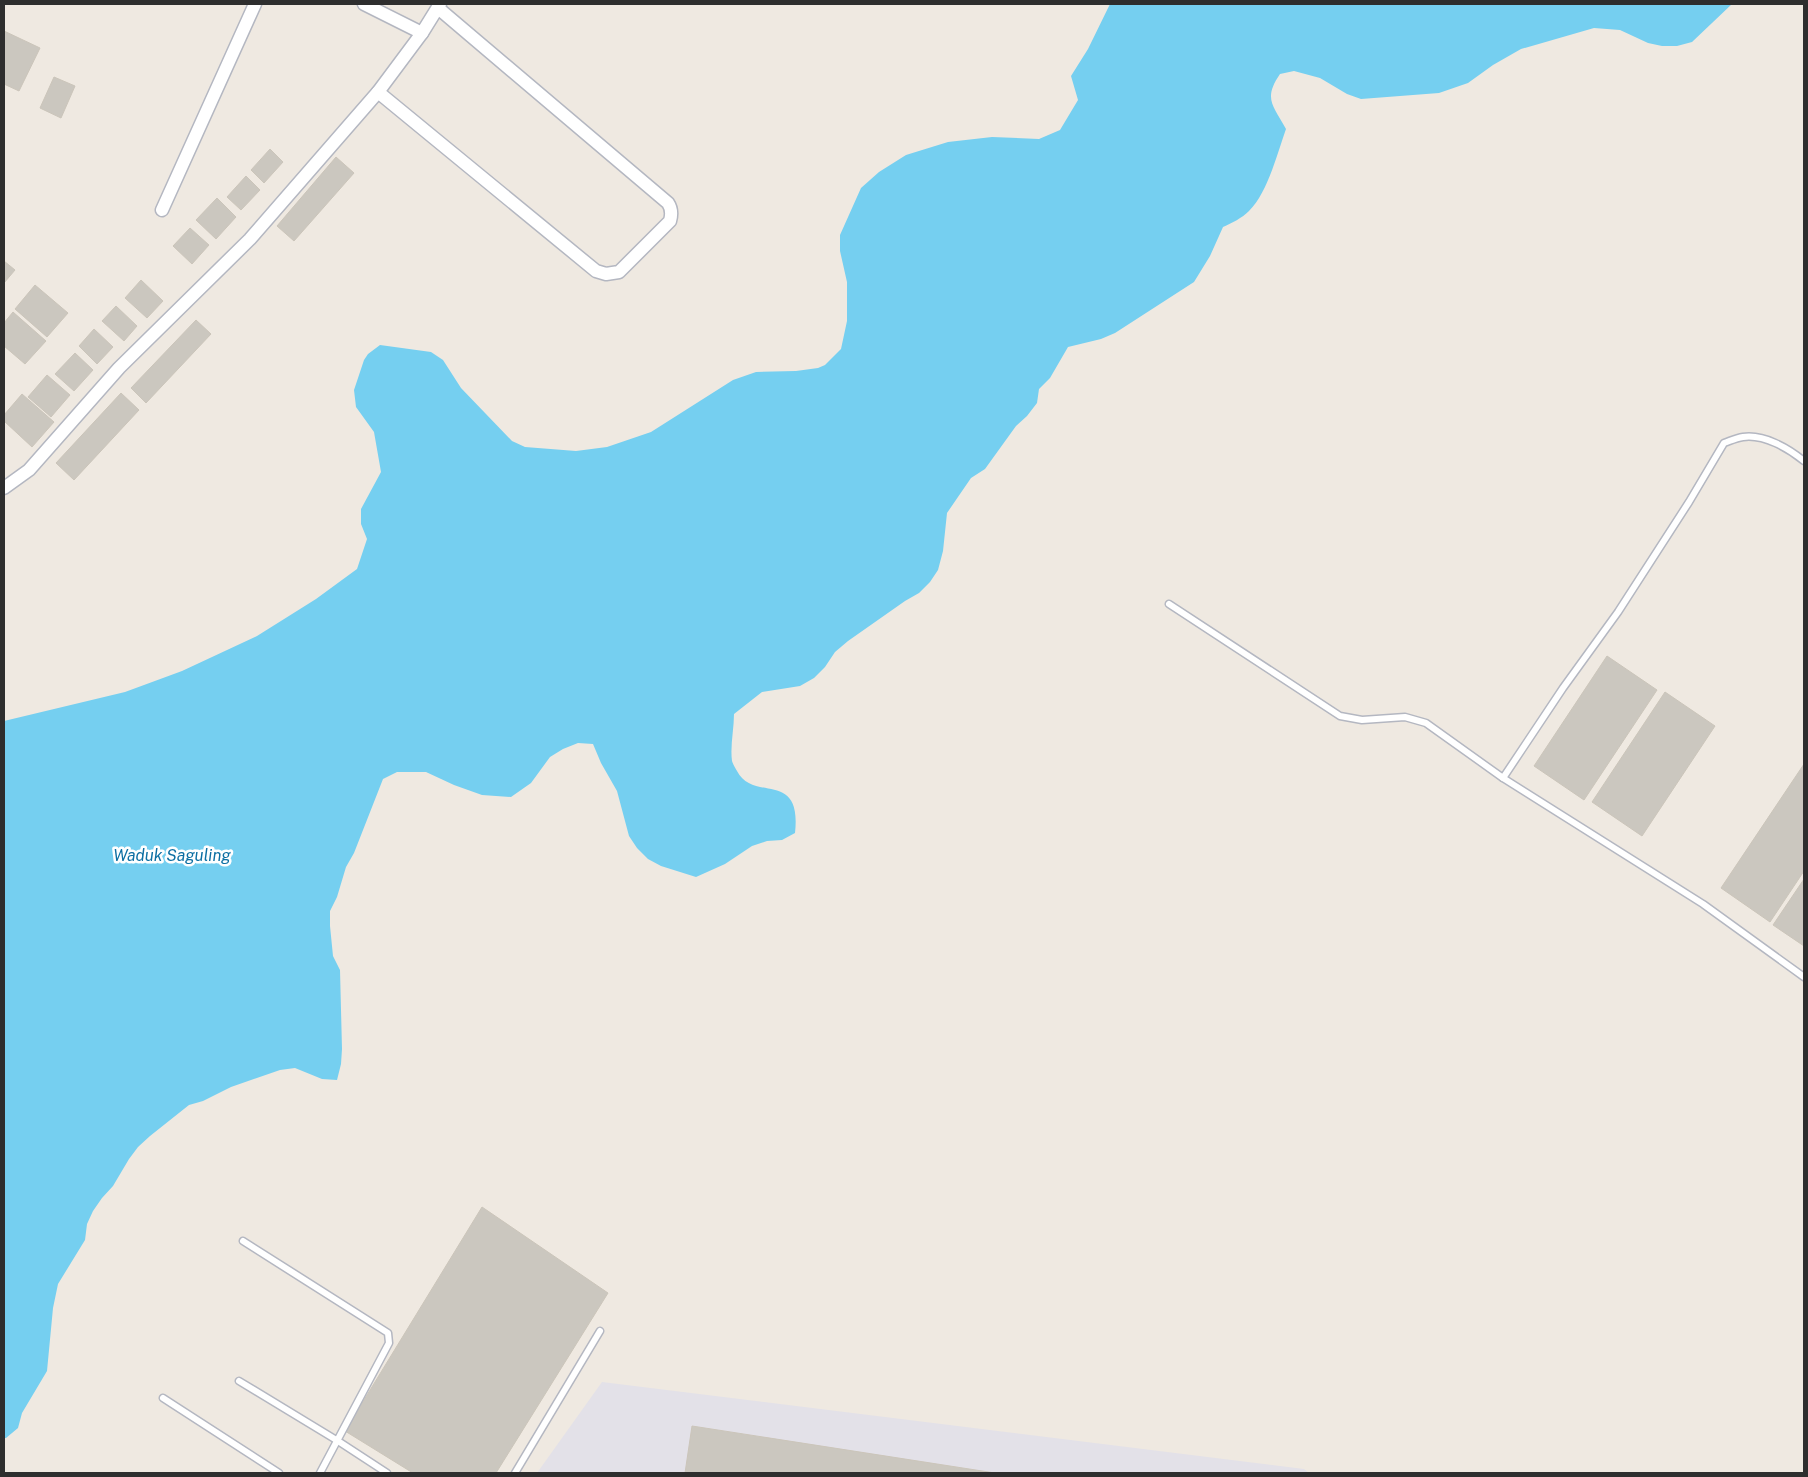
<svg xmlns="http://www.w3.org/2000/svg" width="1808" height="1477" font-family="'Public Sans',sans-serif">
<rect width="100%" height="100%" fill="#efe9e1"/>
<path fill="#e3e1e8" d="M602 1382 1304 1469 1309 1473H537Z"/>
<path fill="#75cff0" d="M1110 4H1732L1692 42 1677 46H1662L1648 43 1620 30 1594 28 1521 49 1493 65 1468 83 1439 93 1361 99 1347 94 1320 78 1294 71 1280 74C1263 99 1273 105 1286 129 1277 154 1268 192 1249 211 1242 218 1232 223 1223 227L1210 256 1194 282 1115 333 1101 339 1068 347 1050 378 1039 389 1037 403 1027 416 1016 426 985 469 971 478 947 513 943 551 938 570 930 582 919 593 905 601 848 641 835 652 825 667 814 678 800 686 762 692 734 714C734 729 730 746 732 761 733 764 735 768 737 771 753 803 802 769 795 833L782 840 767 841 752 846 725 864 696 877 661 866 648 859 637 848 629 836 617 791 601 763 593 744 578 743 563 749 550 757 531 783 511 797 482 795 454 785 426 772H397L383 779 354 853 346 867 337 897 330 911V926L333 956 340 970 342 1049 341 1064 337 1080 322 1079 295 1068 280 1070 231 1087 203 1101 189 1105 150 1136 138 1147 129 1159 113 1186 102 1198 93 1211 87 1224 85 1240 58 1284 53 1308 47 1371 22 1413 18 1428 6 1438H4V721L125 692 182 671 257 636 316 599 357 569 367 539 361 524V509L381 472 374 432 356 407 354 390 364 360 368 354 380 345 431 352 443 360 461 388 512 441 525 447 576 451 607 447 651 432 733 380 756 372 796 371 818 368 825 365 841 349 847 321V282L840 251V235L861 188 879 172 906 155 948 142 992 137 1039 139 1060 130 1078 100 1071 76 1088 49Z"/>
<g fill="#cbc7bf" stroke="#cbc5ba">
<path d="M4 31 40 48 19 91 4 84Z"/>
<path d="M54 77 75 86 61 118 40 108Z"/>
<path d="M270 149 283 162 264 183 251 170Z"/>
<path d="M336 157 354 173 294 241 277 226Z"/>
<path d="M246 176 260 190 241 210 227 197Z"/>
<path d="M217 198 236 217 216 239 196 220Z"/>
<path d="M190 228 209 245 192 264 173 246Z"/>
<path d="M4 261 15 270 4 283Z"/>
<path d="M141 280 163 301 147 318 125 298Z"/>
<path d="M35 285 68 313 47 337 15 309Z"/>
<path d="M116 306 137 326 124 341 102 321Z"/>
<path d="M13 312 46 341 25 364 4 346V323Z"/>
<path d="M196 320 211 334 146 403 131 388Z"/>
<path d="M94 329 113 347 97 364 79 346Z"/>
<path d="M75 353 93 370 74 391 55 374Z"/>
<path d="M47 375 70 395 51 417 28 397Z"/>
<path d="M121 393 139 410 74 480 56 463Z"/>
<path d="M22 394 54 422 32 447 4 421V415Z"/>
<path d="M1607 656 1657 690 1584 800 1534 766Z"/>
<path d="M1665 692 1715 726 1642 836 1592 802Z"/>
<path d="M1804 764V871L1770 922 1721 888Z"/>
<path d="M1804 879V946L1773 925Z"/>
<path d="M482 1207 608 1293 496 1473H413L345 1431Z"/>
<path d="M692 1426 995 1473H685Z"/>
</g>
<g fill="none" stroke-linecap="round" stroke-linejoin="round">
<g stroke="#b4b7c1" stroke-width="9">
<g id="service">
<path d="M1169 604 1340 716 1362 720 1405 717 1426 723 1503 778 1703 904 1804 977"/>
<path d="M1503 778 1563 688 1618 612 1689 502 1724 443C1730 441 1736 438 1743 437 1764 434 1788 448 1804 461"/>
<path d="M243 1241 388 1333 389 1343 320 1473"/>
<path d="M239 1381 338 1441 387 1473"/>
<path d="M163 1398 279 1473"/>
<path d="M515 1473 600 1331"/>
</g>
</g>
<g stroke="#b4b7c1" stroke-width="15">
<g id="minor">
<path d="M364 4 422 33 440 4"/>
<path d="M378 92 596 271 606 274 619 272 670 221C672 214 672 209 668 203L438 8"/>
<path d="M162 210 255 4"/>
<path d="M4 488 29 470 119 368 250 239 378 92 422 33"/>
</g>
</g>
<use href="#service" stroke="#fff" stroke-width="6"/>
<use href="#minor" stroke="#fff" stroke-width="12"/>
</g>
<g text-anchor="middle" stroke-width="5" stroke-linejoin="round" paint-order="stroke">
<g font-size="16" font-style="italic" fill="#0d6fa3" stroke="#fff">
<text x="172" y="861">Waduk Saguling</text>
</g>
</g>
<rect width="1808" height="1477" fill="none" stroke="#2e2e2e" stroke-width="10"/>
</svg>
